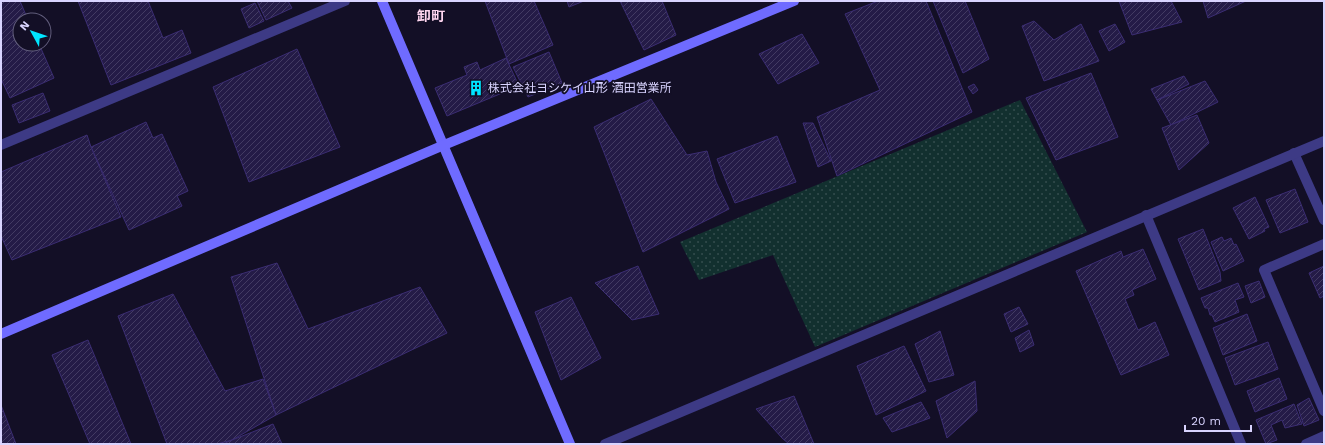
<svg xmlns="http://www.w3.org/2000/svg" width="1325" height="445" font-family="'Work Sans','Noto Sans JP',sans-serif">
<defs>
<pattern id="grass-dots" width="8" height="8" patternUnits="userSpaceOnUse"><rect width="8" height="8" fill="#12302f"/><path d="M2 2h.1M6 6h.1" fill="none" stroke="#344d4e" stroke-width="1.8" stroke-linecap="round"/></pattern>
<pattern id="building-hatch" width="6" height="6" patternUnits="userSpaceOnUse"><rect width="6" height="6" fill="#241b47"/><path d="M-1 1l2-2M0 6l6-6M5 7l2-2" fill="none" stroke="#433b63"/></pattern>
</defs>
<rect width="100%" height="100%" fill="#130f26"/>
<path fill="url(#grass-dots)" d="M1020 100 1087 232 815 347 773 255 699 280 680 242Z"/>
<g fill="url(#building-hatch)" stroke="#3b2d73">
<path d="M1 1H20L28 20H20V44H39L54 78 10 98 1 79Z"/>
<path d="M78 1H148L163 38 182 30 191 53 111 85Z"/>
<path d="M257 1H288L292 8 266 20Z"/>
<path d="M485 1H534L553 45 509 64Z"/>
<path d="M567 1H584L569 7Z"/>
<path d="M620 1H662L676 35 644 50Z"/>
<path d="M878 1H926L972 112 837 176 817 117 880 90 845 14Z"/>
<path d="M933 1H965L989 59 963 73Z"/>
<path d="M1119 1H1171L1182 22 1132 35Z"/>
<path d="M1203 1H1246L1208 18Z"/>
<path d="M255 3 264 21 249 28 241 9Z"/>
<path d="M1034 21 1054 40 1081 24 1099 61 1044 81 1022 26Z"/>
<path d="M1115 24 1125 42 1109 51 1099 31Z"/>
<path d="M802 34 819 63 778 84 759 54Z"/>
<path d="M297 49 340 147 249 182 213 87Z"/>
<path d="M549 52 562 83 528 97 513 67Z"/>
<path d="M506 58 519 86 447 116 435 88 467 75 464 67 477 62 480 70Z"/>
<path d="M1091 73 1118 137 1056 160 1026 98Z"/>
<path d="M1184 76 1189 84 1157 100 1151 89Z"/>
<path d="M1205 81 1218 102 1171 125 1157 100Z"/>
<path d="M974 84 978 90 973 94 968 87Z"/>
<path d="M43 93 50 111 19 123 12 105Z"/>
<path d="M651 99 687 155 707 151 716 182 729 209 643 252 594 127Z"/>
<path d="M1197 115 1209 143 1179 170 1162 128Z"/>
<path d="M146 122 153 138 162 134 188 191 177 196 182 206 129 230 91 147Z"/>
<path d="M803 123H813L831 161 818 167Z"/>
<path d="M87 135 91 147 121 217 12 260 1 236V172Z"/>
<path d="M777 136 796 182 735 203 717 159Z"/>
<path d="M1295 189 1308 222 1280 233 1266 200Z"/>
<path d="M1255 197 1269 227 1264 229 1265 231 1249 239 1233 208Z"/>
<path d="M1203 229 1220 272 1221 281 1199 290 1178 239Z"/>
<path d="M1222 237 1224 241 1231 238 1234 245 1236 244 1244 261 1223 271 1211 242Z"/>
<path d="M1143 249 1156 279 1132 290 1134 295 1125 299 1138 330 1155 322 1169 355 1121 375 1076 271 1121 251 1123 257Z"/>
<path d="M277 263 308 329 420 287 447 333 276 415 231 277Z"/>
<path d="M638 266 659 314 632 320 595 283Z"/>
<path d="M1324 266V296L1320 298 1309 273Z"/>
<path d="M1259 281 1265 297 1251 303 1245 286Z"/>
<path d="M1238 283 1244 297 1235 300 1239 312 1215 322 1212 315H1210L1208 308H1205L1201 298Z"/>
<path d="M173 294 225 391 263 379 276 415 232 440 217 444H167L118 316Z"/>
<path d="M571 297 601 358 561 380 535 312Z"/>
<path d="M1019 307 1028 324 1011 332 1004 314Z"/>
<path d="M1247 314 1257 341 1223 355 1213 328Z"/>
<path d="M1029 330 1034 345 1020 352 1015 338Z"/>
<path d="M940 331 954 375 929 382 915 344Z"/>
<path d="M88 340 131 444H90L52 355Z"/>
<path d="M1268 342 1278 369 1235 385 1225 358Z"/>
<path d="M904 346 926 391 876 415 857 366Z"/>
<path d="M1279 378 1287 399 1255 412 1247 391Z"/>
<path d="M975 381 977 411 947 438 936 401Z"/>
<path d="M794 396 814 444H789L782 438 756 409Z"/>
<path d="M1309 398 1319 420 1304 426 1297 405Z"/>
<path d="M921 402 930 418 892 432 883 418Z"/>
<path d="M1294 404 1302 424 1285 428 1282 420 1271 425 1277 440 1266 444 1256 420Z"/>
<path d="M1 405 16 444H1Z"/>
<path d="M273 424 282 444H223L232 440Z"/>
</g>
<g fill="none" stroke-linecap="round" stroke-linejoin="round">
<g stroke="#3d3a85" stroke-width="10">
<path d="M1 145 345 1"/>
<path d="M1294 153 1324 220"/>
<path d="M1146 215 1241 444"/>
<path d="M1324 244 1264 270 1324 411"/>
<path d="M605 444 1324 141"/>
<path d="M1306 444 1324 436"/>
</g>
<g stroke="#6f6bff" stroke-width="10">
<path d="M382 1 570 444"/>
<path d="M1 334 444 145 794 1"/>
</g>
</g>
<defs>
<g id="building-bare" transform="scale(1.2)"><path d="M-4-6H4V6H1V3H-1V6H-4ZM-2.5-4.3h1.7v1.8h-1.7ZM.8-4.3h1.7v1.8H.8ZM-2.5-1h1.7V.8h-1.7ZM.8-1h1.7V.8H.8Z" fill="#00e5ff" stroke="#130f26" stroke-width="2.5" paint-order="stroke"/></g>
</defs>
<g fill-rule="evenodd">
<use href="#building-bare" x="476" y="88"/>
</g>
<g text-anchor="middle" stroke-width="3.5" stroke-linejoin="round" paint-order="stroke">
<g font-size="12" fill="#d9d4ff" stroke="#130f26" text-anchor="start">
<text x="488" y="92">株式会社ヨシケイ山形 酒田営業所</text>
</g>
<g font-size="14" font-weight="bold" fill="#ffd6f0" stroke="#130f26">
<text x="431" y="21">卸町</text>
</g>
</g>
<rect width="1325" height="445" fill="none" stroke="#d9d4ff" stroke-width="4"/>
<g transform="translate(32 32) rotate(310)"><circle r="19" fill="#130f26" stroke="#625e7d"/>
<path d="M0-3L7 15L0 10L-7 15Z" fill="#00e5ff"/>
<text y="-6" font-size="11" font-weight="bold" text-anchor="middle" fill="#d9d4ff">N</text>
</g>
<path d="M1185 425v6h66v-6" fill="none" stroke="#d9d4ff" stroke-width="2"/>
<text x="1191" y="425" font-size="12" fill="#d9d4ff" stroke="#130f26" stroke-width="3" paint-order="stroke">20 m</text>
</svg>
